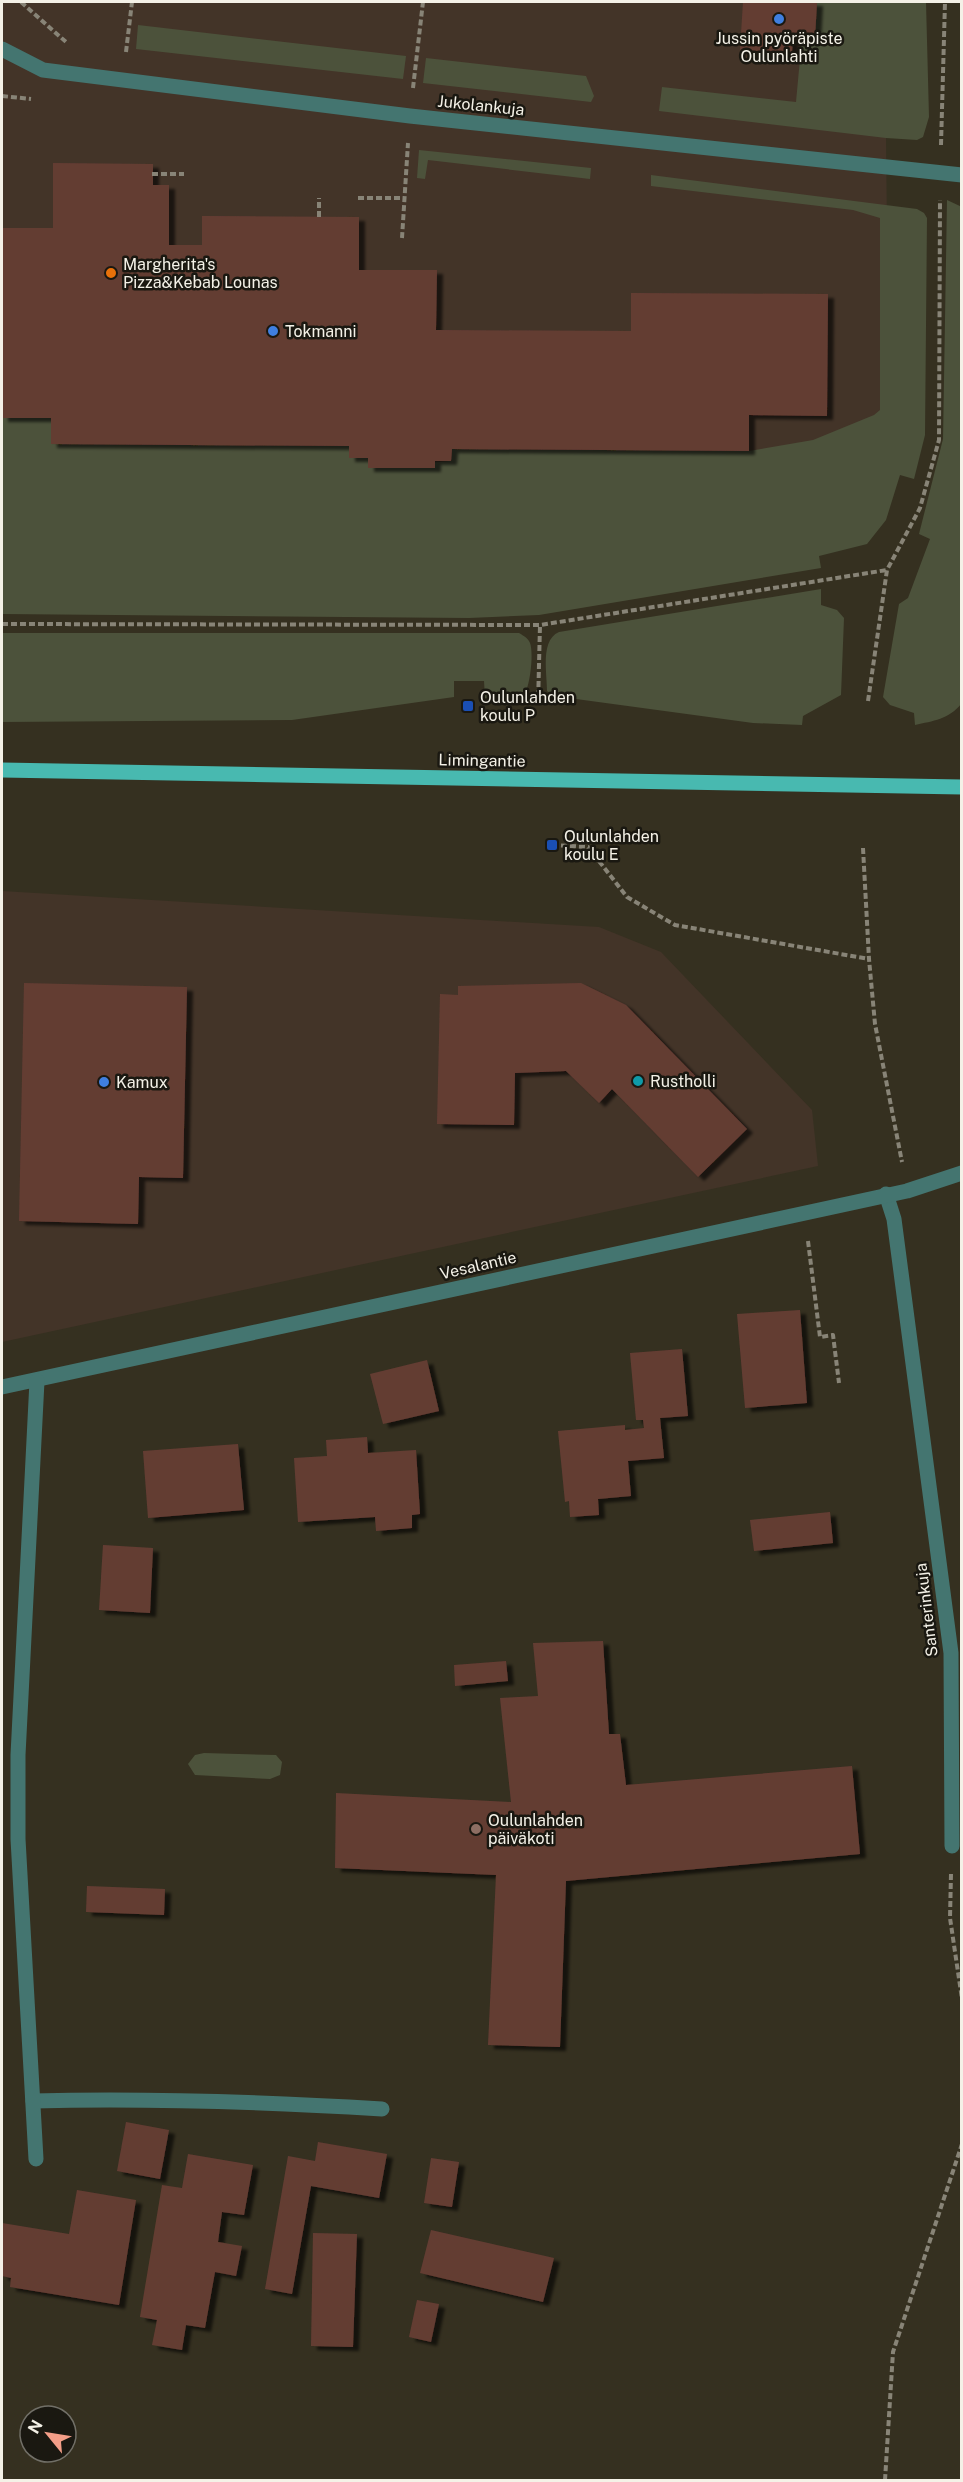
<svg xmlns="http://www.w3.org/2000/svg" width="963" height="2482" font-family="'Public Sans',sans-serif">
<defs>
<filter id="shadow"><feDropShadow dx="6" dy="4" stdDeviation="1.5" flood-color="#0009"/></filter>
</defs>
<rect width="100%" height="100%" fill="#353020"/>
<g fill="#433428">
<path d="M2 2H872L886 138 889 418 637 546 2 520Z"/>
<path d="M2 891 599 927 661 952 812 1110 818 1166 2 1342Z"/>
</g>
<g fill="#4c523b">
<path d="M817 2H926L929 117 923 137 917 140 886 138 659 111 662 87 796 102 802 37 815 38Z"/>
<path d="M138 25 406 56 403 79 136 49Z"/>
<path d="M426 58 586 76 594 96 591 102 423 83Z"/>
<path d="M419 150 591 168 590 179 428 160 425 179 417 178Z"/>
<path d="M651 175 917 209 924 213 927 218 925 435 914 479 900 475 886 520 867 544 819 556 821 568 539 615 469 618 2 614V418H51V444L349 446 368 458V468L451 461 452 449 749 451 813 440 874 415 880 410V218L853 210 651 186Z"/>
<path d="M947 200 962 207 961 704C949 719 933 721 915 725L914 713 890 705 883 697 899 604 908 598 930 539 919 534 943 439Z"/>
<path d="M821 589V605L837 610 844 618 841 695 803 716 802 725 753 723 554 696 547 691C547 673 540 640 559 632Z"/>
<path d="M2 633H519C524 636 528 638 530 643 534 653 530 691 522 698H485L484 681H454V697L292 720 2 722Z"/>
<path d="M204 1753 276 1755 282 1762 280 1775 270 1779 195 1775 188 1764 195 1755Z"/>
</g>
<g fill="#643c33" filter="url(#shadow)">
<path d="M743 2H817L815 38 793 37 792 53 740 50Z"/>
<path d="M53 163 153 164V185H169V245H202V216L359 217V270H437L436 330 631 331V293L828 294 827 416 749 415V451L452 449 451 461H435V468H368V458H349V446L51 444V418H2V228H53Z"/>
<path d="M24 983 187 987 183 1178 139 1177 138 1224 19 1221Z"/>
<path d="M581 983 626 1005 747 1129 698 1177 612 1089 599 1103 566 1071 515 1073 514 1125 437 1124 440 994 458 995V986Z"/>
<path d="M800 1310 807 1403 745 1408 737 1314Z"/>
<path d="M682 1349 688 1416 660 1418 664 1458 628 1461 631 1496 598 1499 599 1515 570 1517 569 1501 565 1502 558 1431 625 1425V1430L644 1428 643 1420H636L630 1353Z"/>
<path d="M427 1360 439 1411 383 1424 370 1374Z"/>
<path d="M367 1437 368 1453 416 1450 420 1514 412 1515V1528L376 1531 375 1517 298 1522 294 1458 327 1456 326 1440Z"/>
<path d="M238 1444 244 1510 148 1518 143 1451Z"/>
<path d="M830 1512 833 1543 754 1551 750 1520Z"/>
<path d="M103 1545 153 1548 150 1613 99 1610Z"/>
<path d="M603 1641 609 1734H620L626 1785 852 1766 860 1854 566 1881 560 2047 488 2045 496 1875 335 1868 336 1793 511 1802 500 1698 538 1696 533 1643Z"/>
<path d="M506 1661 508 1681 455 1686 454 1665Z"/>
<path d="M87 1886 165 1889 164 1915 86 1912Z"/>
<path d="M126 2122 169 2130 160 2179 117 2171Z"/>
<path d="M318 2142 387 2154 379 2198 311 2186 292 2294 265 2289 288 2156 315 2161Z"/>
<path d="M188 2154 253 2165 244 2215 222 2212 218 2242 242 2246 236 2276 215 2272 205 2328 186 2325 182 2350 152 2345 157 2320 140 2317 162 2185 182 2188Z"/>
<path d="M431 2158 459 2162 452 2207 424 2203Z"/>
<path d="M77 2190 136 2200 119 2305 10 2287 11 2278 2 2276V2223L69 2234Z"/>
<path d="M431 2230 554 2258 543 2302 420 2273Z"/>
<path d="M313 2233 357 2234 353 2347 311 2346Z"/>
<path d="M417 2300 439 2304 431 2342 409 2337Z"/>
</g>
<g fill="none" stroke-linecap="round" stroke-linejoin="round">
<g stroke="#888477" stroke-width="4" stroke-dasharray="6 3" stroke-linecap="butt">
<path d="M21 2 66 42"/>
<path d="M126 52 132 2"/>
<path d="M413 88 423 2"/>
<path d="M2 96 31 99"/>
<path d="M941 145 945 2"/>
<path d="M152 174H184"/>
<path d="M358 198H404"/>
<path d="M319 217V198"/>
<path d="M402 238 408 143"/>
<path d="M2 624 540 625 887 570"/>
<path d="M868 701 887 570 920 508 939 440 940 200"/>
<path d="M538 705 540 625"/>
<path d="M552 845 588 847 627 897 675 925 869 959"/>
<path d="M863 848 869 959 875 1024 902 1162"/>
<path d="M808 1241 820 1337 833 1335 839 1383"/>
<path d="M951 1874 950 1918 962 1999"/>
<path d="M885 2480 893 2352 962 2144"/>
</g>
<g stroke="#447570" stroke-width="15">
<path d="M2 49 43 70 410 116 962 175"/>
<path d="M886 1194 894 1219 951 1653 952 1846"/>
<path d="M2 1387 907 1191 962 1173"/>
<path d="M33 2101C149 2098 265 2102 382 2109"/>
<path d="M36 2159 18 1839V1755L37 1381"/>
</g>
<path stroke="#48b9b0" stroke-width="15" d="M2 770 962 787"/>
</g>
<g fill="#3f7fe0" stroke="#1a1811" stroke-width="2">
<circle cx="779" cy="19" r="6"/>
<circle cx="273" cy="331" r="6"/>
<circle cx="104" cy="1082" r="6"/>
</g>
<circle fill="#e8710a" stroke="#1a1811" stroke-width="2" cx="111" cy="273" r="6"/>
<g fill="#1a4fb4" stroke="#1a1811" stroke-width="2">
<rect x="462" y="700" width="12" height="12" rx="3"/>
<rect x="546" y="839" width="12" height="12" rx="3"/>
</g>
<circle fill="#0f9aa8" stroke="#1a1811" stroke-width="2" cx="638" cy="1081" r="6"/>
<circle fill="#8d6e63" stroke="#1a1811" stroke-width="2" cx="476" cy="1829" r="6"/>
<g text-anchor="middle" stroke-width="5" stroke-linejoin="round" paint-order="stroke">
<g font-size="16" fill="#f4f1e7" stroke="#1a1811" text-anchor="start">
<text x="779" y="44" text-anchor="middle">Jussin pyöräpiste<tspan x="779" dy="18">Oulunlahti</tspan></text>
<text x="123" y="270">Margherita's<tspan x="123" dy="18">Pizza&amp;Kebab Lounas</tspan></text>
<text x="285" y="337">Tokmanni</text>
<text x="480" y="703">Oulunlahden<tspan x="480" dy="18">koulu P</tspan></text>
<text x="564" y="842">Oulunlahden<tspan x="564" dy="18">koulu E</tspan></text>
<text x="650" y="1087">Rustholli</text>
<text x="116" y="1088">Kamux</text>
<text x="488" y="1826">Oulunlahden<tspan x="488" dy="18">päiväkoti</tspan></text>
</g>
<g font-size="16" fill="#f4f1e7" stroke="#1a1811">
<text transform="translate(481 105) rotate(6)" y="6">Jukolankuja</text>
<text transform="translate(482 760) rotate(1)" y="6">Limingantie</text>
<text transform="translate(478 1265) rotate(-13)" y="6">Vesalantie</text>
<text transform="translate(926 1610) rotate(-97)" y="6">Santerinkuja</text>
</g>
</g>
<rect width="963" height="2482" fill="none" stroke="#f4f1e7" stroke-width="6"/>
<g transform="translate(48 2434) rotate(300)"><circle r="28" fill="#1a1811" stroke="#716f67" stroke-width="1.5"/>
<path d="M0-4.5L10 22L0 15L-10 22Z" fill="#f49e88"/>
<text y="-9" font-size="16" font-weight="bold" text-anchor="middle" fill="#f4f1e7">N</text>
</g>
</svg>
